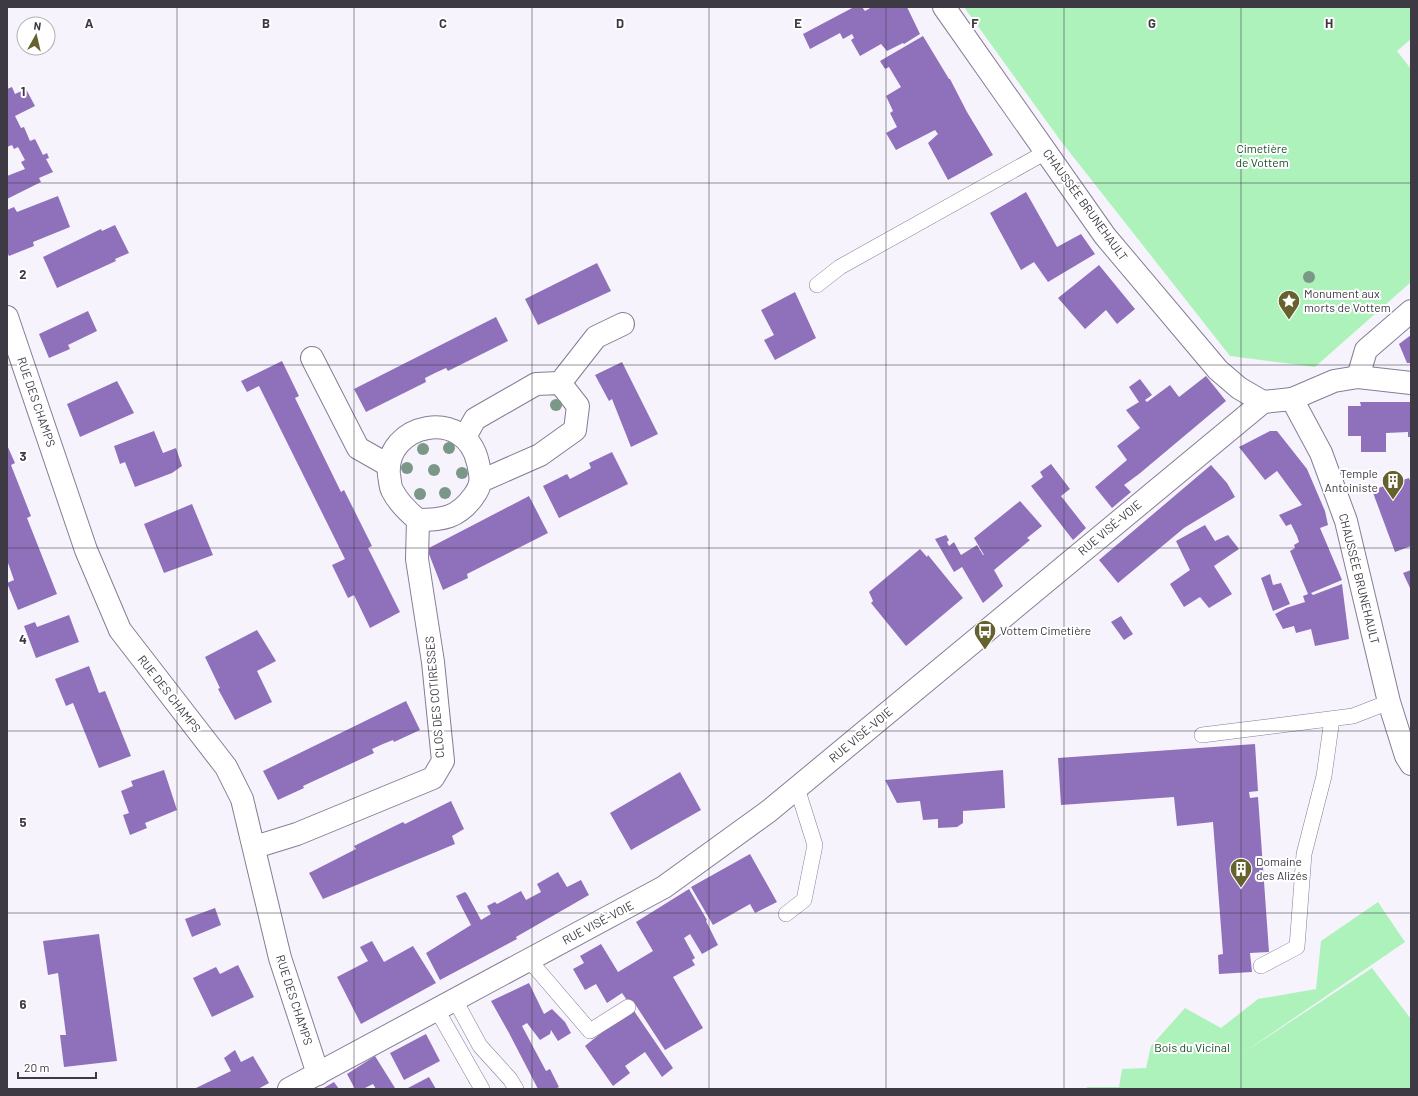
<svg xmlns="http://www.w3.org/2000/svg" width="1418" height="1096" font-family="Barlow,sans-serif">
<rect width="100%" height="100%" fill="#f7f3fd"/>
<g fill="#aef2bb">
<path d="M964 7H1411V39L1397 51 1411 69V282L1315 367 1230 356 1060 140Z"/>
<path d="M1378 902 1405 942 1243 1053 1372 968 1411 1019V1089H1087V1087H1119L1122 1069 1146 1068 1151 1046 1185 1008 1221 1028 1258 999 1316 989 1321 941Z"/>
</g>
<g fill="#8f71bb">
<path d="M854 7H862L865 11 872 7H907L920 34 904 44 903 43 887 51 881 44 860 56 851 40 854 38 852 34 843 39 840 33 810 49 803 34Z"/>
<path d="M923 36 949 79H950L967 112 993 155 948 180 928 143 938 134 935 130 896 150 886 133 897 127 890 113 893 111 886 96 901 87 889 67 885 69 880 61Z"/>
<path d="M12 87 15 94 26 89 35 106 15 116 21 128 24 127 30 141 35 139 43 155 47 153 49 158 46 159 53 172 39 178 41 182 7 199V176L25 169 21 162 25 160 18 147 14 149 12 145 7 147V89Z"/>
<path d="M1026 192 1057 247 1081 234 1095 254 1048 282 1034 262 1021 270 990 213Z"/>
<path d="M58 196 70 227 33 242 34 246 9 256 7 252V210L14 207 17 212Z"/>
<path d="M115 225 129 253 115 259 116 261 57 288 43 257 101 229 102 231Z"/>
<path d="M597 263 611 291 538 325 525 299Z"/>
<path d="M1099 265 1135 309 1117 324 1106 310 1085 329 1058 298Z"/>
<path d="M795 292 816 338 775 360 764 340 774 335 761 310Z"/>
<path d="M88 311 97 331 68 345 70 349 49 358 39 334Z"/>
<path d="M496 317 508 341 448 371 446 368 435 373 425 378 426 382 366 412 354 389Z"/>
<path d="M1411 335V363H1407L1399 344Z"/>
<path d="M282 361 299 396 295 398 341 492 344 490 372 546 368 548 400 612 370 628 354 595 348 598 332 565 345 559 259 386 247 392 241 381Z"/>
<path d="M622 362 658 434 631 447 612 399 609 401 595 375Z"/>
<path d="M1206 376 1226 401 1139 474 1124 485 1131 492 1112 508 1095 487 1127 460 1117 446 1140 428 1126 410 1139 402 1129 387 1140 379 1152 395 1145 400 1147 402 1170 385 1179 397Z"/>
<path d="M117 381 134 413 80 437 67 404Z"/>
<path d="M1360 402H1411V437H1408V432L1386 433V452H1361V436H1348V406H1361Z"/>
<path d="M154 431 163 453 176 448 182 466 172 473 135 487 125 462 120 464 114 446Z"/>
<path d="M1270 431H1277L1307 469 1325 511 1328 525 1320 528 1342 580 1311 593 1313 595 1342 584 1349 639 1315 646 1311 629 1296 633 1294 626 1283 629 1275 614 1286 608 1305 602 1303 596 1308 594 1290 551 1295 548 1294 545 1299 542 1297 536 1291 524 1286 526 1279 515 1302 505 1277 471 1265 480 1239 447Z"/>
<path d="M7 445 15 463 11 465 31 516 27 518 57 594 18 610 7 583 14 580 7 560Z"/>
<path d="M612 452 628 484 559 518 543 486 567 474 570 479 591 468 589 463Z"/>
<path d="M1051 464 1070 489 1061 496 1086 528 1073 540 1031 486 1043 477 1040 472Z"/>
<path d="M1211 465 1227 483 1235 497 1184 528 1118 583 1099 560Z"/>
<path d="M1409 478 1411 483V546L1395 552 1372 490Z"/>
<path d="M529 496 548 533 467 574 468 578 443 590 427 549Z"/>
<path d="M1020 501 1042 526 1027 538 1030 540 994 570 1003 586 983 603 962 567 954 572 935 539 946 535 949 540 947 542 949 546 954 542 961 555 977 545 983 555H984L974 538Z"/>
<path d="M192 504 213 555 164 573 144 524Z"/>
<path d="M1205 525 1215 541 1228 535 1239 549 1214 566 1232 594 1209 608 1200 597 1184 607 1170 584 1190 570 1176 541Z"/>
<path d="M920 549 927 557 928 555 963 598 906 646 871 603 873 601 869 592Z"/>
<path d="M1411 570V590L1403 573Z"/>
<path d="M1270 574 1273 585 1281 583 1290 604 1273 611 1261 578Z"/>
<path d="M69 615 79 642 36 658 24 626 35 622 37 627Z"/>
<path d="M1121 616 1133 634 1124 640 1111 622Z"/>
<path d="M257 630 276 661 257 671 272 702 235 720 218 689 220 688 205 657Z"/>
<path d="M89 666 99 693 105 691 131 756 99 768 73 703 66 706 55 679Z"/>
<path d="M406 701 420 730 394 742 393 740 383 744 372 749 374 753 303 786 304 788 278 800 263 771Z"/>
<path d="M1255 744 1258 791 1249 792 1250 798 1258 797 1269 952 1250 953 1252 972 1219 974 1218 955 1223 954 1213 822 1177 826 1174 797 1061 805 1058 758Z"/>
<path d="M164 770 177 810 145 823 147 828 130 835 123 815 129 813 121 791 133 786 131 781Z"/>
<path d="M1003 770 1005 808 963 811V823L957 827 938 828V819L923 820 920 801 897 803 885 780Z"/>
<path d="M680 772 701 810 631 850 610 813Z"/>
<path d="M451 801 464 829 452 836 455 844 323 899 309 873 356 849 354 846 403 822 405 824Z"/>
<path d="M750 854 777 902 755 913 750 904 713 925 691 887Z"/>
<path d="M558 872 567 887 581 880 589 895 516 937 517 939 440 980 426 953 471 925 456 896 465 892 467 894 481 920 491 914 487 906 495 902 497 904 521 891 526 900 541 892 537 884Z"/>
<path d="M689 889 707 920 706 921 718 945 702 954 690 934 684 938 695 958 692 960 695 965 673 977 703 1028 665 1050 633 1001 629 1003 622 993 607 1003 596 984 585 990 573 969 584 963 580 956 601 944 618 972 653 951 636 922Z"/>
<path d="M215 908 221 925 192 937 185 919Z"/>
<path d="M99 934 117 1061 64 1067 60 1035H66L58 973 48 975 43 941Z"/>
<path d="M372 941 384 962 413 946 436 983 361 1024 337 977 368 961 360 947Z"/>
<path d="M238 965 254 997 212 1017 193 978 216 967 220 974Z"/>
<path d="M529 983 544 1014 552 1009 565 1022 571 1033 558 1041 551 1030 550 1034 540 1040 527 1023 522 1026 546 1071 550 1069 559 1087 555 1089H538L509 1033 491 1001Z"/>
<path d="M632 1008 673 1068 662 1077 645 1052 625 1066 630 1073 613 1086 585 1046Z"/>
<path d="M426 1034 440 1061 404 1080 390 1053Z"/>
<path d="M235 1050 241 1062 253 1056 269 1083 258 1089H194L231 1071 224 1058Z"/>
<path d="M375 1056 395 1088 376 1089 373 1084 363 1089H355L347 1074Z"/>
<path d="M429 1077 436 1089H409L408 1088Z"/>
<path d="M334 1082 339 1089H322Z"/>
</g>
<g fill="none" stroke-linecap="round" stroke-linejoin="round">
<g stroke="#867d94" stroke-width="16">
<g id="service">
<path d="M817 285 840 267 1046 152"/>
<path d="M1202 735 1353 716 1389 702"/>
<path d="M786 914 804 900 815 845 797 788"/>
<path d="M529 960 590 1031 628 1007"/>
<path d="M1261 966 1297 947 1304 854 1324 776 1332 719"/>
<path d="M455 1000 480 1046 510 1079 516 1089"/>
<path d="M437 1010 482 1089"/>
</g>
</g>
<g stroke="#867d94" stroke-width="24">
<g id="minor">
<path d="M944 7 1105 236 1218 370 1239 388 1263 402"/>
<path d="M7 317 86 550 120 630 226 767 242 799 280 958 318 1074"/>
<path d="M312 358 358 448 388 465"/>
<path d="M1358 377 1366 350 1411 311"/>
<path d="M560 383 596 337 623 324"/>
<path d="M1292 399 1321 453 1346 521 1389 702 1406 756 1411 764"/>
<path d="M465 437 475 419 536 384 560 383 578 406 575 430 540 455 481 481"/>
<path d="M255 847 297 834 433 778 443 761 433 662 417 559 418 520C442 520 458 518 473 497 483 484 481 477 478 463 466 406 384 423 389 475 390 480 390 486 392 490 398 502 407 511 418 520"/>
</g>
</g>
<g stroke="#867d94" stroke-width="24">
<path id="tertiary" d="M289 1089 664 887 769 811 1263 402 1292 399 1334 381 1358 377 1411 383"/>
</g>
<use href="#service" stroke="#fff" stroke-width="15"/>
<use href="#minor" stroke="#fff" stroke-width="22"/>
<use href="#tertiary" stroke="#fff" stroke-width="22"/>
</g>
<g fill="#7b9787">
<circle cx="1309" cy="277" r="6"/>
<circle cx="556" cy="405" r="6"/>
<circle cx="449" cy="448" r="6"/>
<circle cx="423" cy="449" r="6"/>
<circle cx="407" cy="468" r="6"/>
<circle cx="434" cy="470" r="6"/>
<circle cx="462" cy="473" r="6"/>
<circle cx="445" cy="493" r="6"/>
<circle cx="420" cy="494" r="6"/>
</g>
<path fill="none" stroke="#3e3a44" stroke-width="1" stroke-opacity="0.55" d="M177 7V1089M354 7V1089M532 7V1089M709 7V1089M886 7V1089M1064 7V1089M1241 7V1089M7 183H1411M7 365H1411M7 548H1411M7 731H1411M7 913H1411"/>
<defs>
<g id="sight-pin" transform="scale(1.15)"><path d="M0 17L-7.5 6A9.5 9.5 0 1 1 7.5 6Z" fill="#65622f" stroke="#fff"/><path d="M0-6L1.8-2.2L6-1.7L2.9 1.2L3.7 5.4L0 3.3L-3.7 5.4L-2.9 1.2L-6-1.7L-1.8-2.2Z" fill="#fff"/></g>
<g id="building-pin" transform="scale(1.15)"><path d="M0 17L-7.5 6A9.5 9.5 0 1 1 7.5 6Z" fill="#65622f" stroke="#fff"/><path d="M-4-6H4V6H1V3H-1V6H-4ZM-2.5-4.3h1.7v1.8h-1.7ZM.8-4.3h1.7v1.8H.8ZM-2.5-1h1.7V.8h-1.7ZM.8-1h1.7V.8H.8Z" fill="#fff"/></g>
<g id="bus-pin" transform="scale(1.15)"><path d="M0 17L-7.5 6A9.5 9.5 0 1 1 7.5 6Z" fill="#65622f" stroke="#fff"/><path d="M-5-6H5V4H4V6H2V4H-2V6H-4V4H-5ZM-3.5-4V0h7V-4ZM-3.5 1.2v1.5H-2V1.2ZM2 1.2v1.5H3.5V1.2Z" fill="#fff"/></g>
</defs>
<g fill-rule="evenodd">
<use href="#sight-pin" x="1289" y="301"/>
<use href="#building-pin" x="1393" y="481"/>
<use href="#bus-pin" x="985" y="631"/>
<use href="#building-pin" x="1241" y="869"/>
</g>
<g text-anchor="middle" stroke-width="4" stroke-linejoin="round" paint-order="stroke">
<g font-size="12" fill="#154c26" stroke="#fff">
<text x="1262" y="153">Cimetière<tspan x="1262" dy="14">de Vottem</tspan></text>
<text x="1192" y="1052">Bois du Vicinal</text>
</g>
<g font-size="12" fill="#3e3a44" stroke="#fff">
<text transform="translate(1085 205) rotate(54)" y="4">CHAUSSÉE BRUNEHAULT</text>
<text transform="translate(36 402) rotate(71)" y="4">RUE DES CHAMPS</text>
<text transform="translate(1110 528) rotate(-40)" y="4">RUE VISÉ-VOIE</text>
<text transform="translate(1359 579) rotate(76)" y="4">CHAUSSÉE BRUNEHAULT</text>
<text transform="translate(169 694) rotate(52)" y="4">RUE DES CHAMPS</text>
<text transform="translate(435 697) rotate(-95)" y="4">CLOS DES COTIRESSES</text>
<text transform="translate(861 735) rotate(-40)" y="4">RUE VISÉ-VOIE</text>
<text transform="translate(598 923) rotate(-28)" y="4">RUE VISÉ-VOIE</text>
<text transform="translate(294 1000) rotate(72)" y="4">RUE DES CHAMPS</text>
</g>
<g font-size="12" fill="#3e3a44" stroke="#fff" text-anchor="start">
<text x="1304" y="298">Monument aux<tspan x="1304" dy="14">morts de Vottem</tspan></text>
<text x="1378" y="478" text-anchor="end">Temple<tspan x="1378" dy="14">Antoiniste</tspan></text>
<text x="1000" y="635">Vottem Cimetière</text>
<text x="1256" y="866">Domaine<tspan x="1256" dy="14">des Alizés</tspan></text>
</g>
</g>
<g font-size="13" text-anchor="middle" font-weight="bold" fill="#3e3a44" stroke="#fff" stroke-width="4" stroke-linejoin="round" paint-order="stroke">
<text x="89" y="28">A</text>
<text x="266" y="28">B</text>
<text x="443" y="28">C</text>
<text x="620" y="28">D</text>
<text x="798" y="28">E</text>
<text x="975" y="28">F</text>
<text x="1152" y="28">G</text>
<text x="1329" y="28">H</text>
<text x="23" y="96">1</text>
<text x="23" y="279">2</text>
<text x="23" y="461">3</text>
<text x="23" y="644">4</text>
<text x="23" y="827">5</text>
<text x="23" y="1009">6</text>
</g>
<rect width="1418" height="1096" fill="none" stroke="#3e3a44" stroke-width="16"/>
<g transform="translate(36 36) rotate(8)"><circle r="19" fill="#ffffff" stroke="#b2b0b4"/>
<path d="M0-3L7 15L0 10L-7 15Z" fill="#65622f"/>
<text y="-6" font-size="11" font-weight="bold" text-anchor="middle" fill="#3e3a44">N</text>
</g>
<path d="M18 1072v6h78v-6" fill="none" stroke="#3e3a44" stroke-width="2"/>
<text x="24" y="1072" font-size="12" fill="#3e3a44" stroke="#ffffff" stroke-width="3" paint-order="stroke">20 m</text>
</svg>
